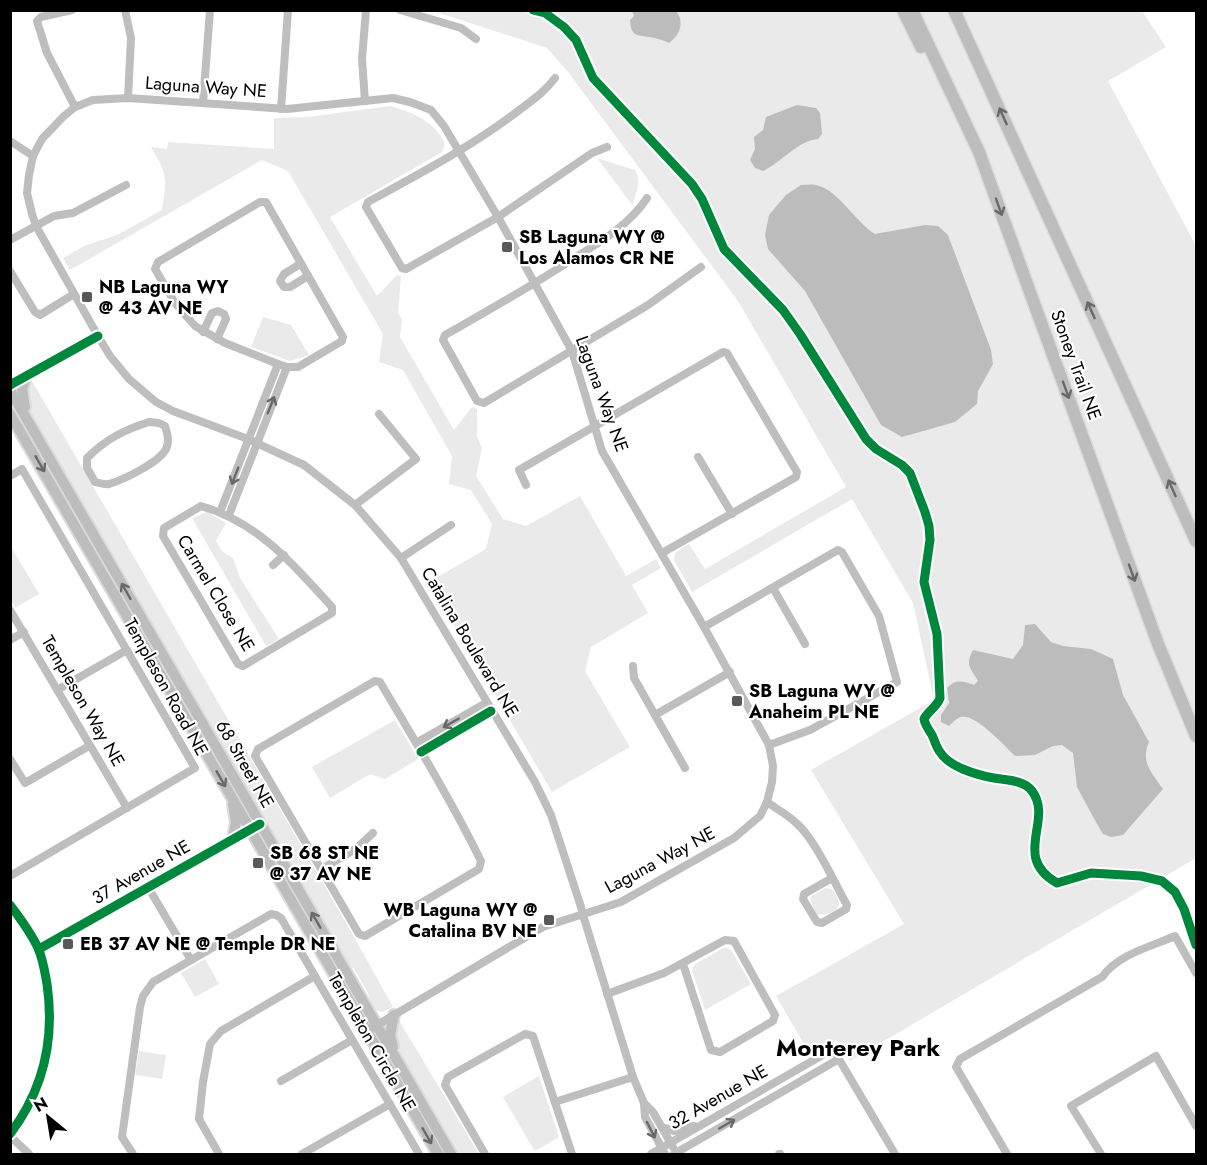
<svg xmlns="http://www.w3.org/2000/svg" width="1207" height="1165" font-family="Jost,sans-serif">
<rect width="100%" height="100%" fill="#fff"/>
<g fill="#eaeaea">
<path d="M433 11H1142L1166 47 1108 81 1196 246V858L850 1061 836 1040 811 1056 776 996 904 924 811 770 934 700 913 603 852 499 692 592 674 560 675 553 689 544 705 569 846 487 738 301 568 72 547 48Z"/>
<path d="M390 106C412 112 435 121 445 144L442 152 330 217 377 296 397 275 401 276 398 313 402 319 400 337 454 430 472 407 477 409V436L482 448 476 476 503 519 526 526 580 496 626 576 656 559 661 568 632 585 648 613 591 647 585 671 630 747 552 792 429 582 486 549 492 524 471 490 449 484 452 456 403 370 379 362 383 334 288 171 262 160 70 270 63 258 84 246 117 235 162 210C167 177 168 176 151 147L167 149 168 142 274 149V118L308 117Z"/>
<path d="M597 158 635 170C643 184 635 191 633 206Z"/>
<path d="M263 317 291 325 309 355 290 361 251 347Z"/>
<path d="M32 381 353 935 393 1007 382 1012 375 1010 371 1005 368 993 354 969 345 961 44 439C35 422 18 398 32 381Z"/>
<path d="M207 512 226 523 216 541 223 552 233 558 240 578 279 639 266 646 192 518Z"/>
<path d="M10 545 39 594 15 608 11 600Z"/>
<path d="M395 720 418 759 385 779 370 774 330 798 312 767Z"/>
<path d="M826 888 833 890C835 894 840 900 839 905 836 913 823 916 816 914L810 899 811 896Z"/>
<path d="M725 947 731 950 751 984 705 1010 692 970 695 964Z"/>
<path d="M205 959 219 984 195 997 181 973Z"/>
<path d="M400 1022 479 1154H456L402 1058 396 1040V1028Z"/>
<path d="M139 1051 166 1055 162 1079 135 1075Z"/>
<path d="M539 1076 559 1137 537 1150H534L503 1097Z"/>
</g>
<g fill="#bcbcbc">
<path d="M632 11H676C685 22 680 35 669 43 663 40 656 38 649 37 636 35 631 36 630 20L634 16Z"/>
<path d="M797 105 816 108 820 113 822 134 818 139C797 141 782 162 763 171L755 168 750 160 755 149 754 137 763 130 766 117Z"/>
<path d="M801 185C806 185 812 184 816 185 839 190 855 222 875 234L925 225 938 226 948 235 991 350 993 364 978 391 977 404 955 422 902 437 881 425 805 291 768 249 765 235 769 215 786 195Z"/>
<path d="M1035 624 1051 642 1063 646 1091 649 1113 659 1123 695 1149 742C1140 762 1152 773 1163 789L1123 835 1111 837 1103 834 1097 824 1077 787 1073 753 1062 745 1053 746 1035 755 1015 756C1005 746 975 713 961 717 957 718 952 723 949 726L941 722V715L949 703 947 688C956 679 962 681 974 685L978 681C970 667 965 665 973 650L1013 659 1023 645 1025 625Z"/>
</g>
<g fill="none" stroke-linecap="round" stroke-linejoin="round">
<g stroke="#dbdbdb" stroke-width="14">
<g id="major">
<path d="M10 390 451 1154"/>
<path d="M25 407 22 389 26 377"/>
<path d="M10 414 438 1154"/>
<path d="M233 839 236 822 233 804"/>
<path d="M393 1047 390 1035 394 1015"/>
</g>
</g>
<g stroke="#dbdbdb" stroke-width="15">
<g id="highway">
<path d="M903 10 921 47"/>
<path d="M912 10 979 152 1158 644 1196 736"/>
<path d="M954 10 1196 541"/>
</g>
</g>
<g stroke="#bebebe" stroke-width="8">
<path d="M72 10 41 17 37 21 47 53 75 107"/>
<path d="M125 10 131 38 128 98"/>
<path d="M400 10 461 28 476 39"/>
<path d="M555 78C545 92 531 101 518 111 471 147 419 174 368 202L366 207 402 268 406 269 498 217 592 153 607 147"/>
<path d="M365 101 362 59 366 10"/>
<path d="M203 103 210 10"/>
<path d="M281 109 288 10"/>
<path d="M10 141 33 156"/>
<path d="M647 198C630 224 602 241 576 257 534 285 489 310 445 335L443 340 477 401 484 403 648 305 701 267"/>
<path d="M260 202H266L343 337 342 341 298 367H287L278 364 225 343 195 326 175 303 155 269 158 262Z"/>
<path d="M10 240 54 216 73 213 126 185"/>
<path d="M300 264 284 274 280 281 284 287H290L308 276"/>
<path d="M10 271 35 312 40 315 74 294"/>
<path d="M203 332 212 313 218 311 224 314 226 319 217 339"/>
<path d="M10 385 98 336"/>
<path d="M149 422 159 423 165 426C167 433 170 441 166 449 160 462 123 480 109 484 105 485 100 483 95 482L87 468V458C106 439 124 430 149 422Z"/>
<path d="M698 457 732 514"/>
<path d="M10 476 22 469 195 768 10 876"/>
<path d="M526 485 519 470 723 352 727 353 797 472 796 477 662 553"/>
<path d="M355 505 416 459 379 414"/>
<path d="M201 506C259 523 293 564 332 607V613L243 666 238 664 163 536 164 528Z"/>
<path d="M220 512 278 364"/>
<path d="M229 515 287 367"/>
<path d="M401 558 451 525"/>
<path d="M273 565 284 555"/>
<path d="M773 588 805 644"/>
<path d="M10 610 127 808"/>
<path d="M704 627 838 550 842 552 879 616 897 682 810 730 769 745"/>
<path d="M10 640 24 632"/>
<path d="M633 666 634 678 685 768"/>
<path d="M375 681 380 682C415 741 451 800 481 861L479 869 365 936 359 934 255 756 258 749Z"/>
<path d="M57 690 127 650"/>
<path d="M655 715 730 672"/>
<path d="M416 743 486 703"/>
<path d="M421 752 491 711"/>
<path d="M10 759 25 783 89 746"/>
<path d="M767 802C781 812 797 820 807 835 823 856 834 882 847 905L846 909 822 923 817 922 803 899 804 894 832 878"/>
<path d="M322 869 357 848 373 833"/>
<path d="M148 887 191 960"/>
<path d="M10 905C20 918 31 933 38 948 43 959 45 973 47 984 55 1039 44 1089 10 1134"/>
<path d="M39 949 260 824"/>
<path d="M607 994 664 973 725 940 734 941 775 1015 773 1021 720 1052 711 1050 683 964"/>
<path d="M367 1031 543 927 621 902 734 838 760 816 767 802 772 782 773 766 769 745 704 627 602 451 572 351 498 217 444 126 431 110 410 102 393 98 287 109 128 98 93 100 75 107 64 116 42 139 33 156 29 175 27 193 32 214 36 226 98 336 110 356 129 379 156 402 173 411 248 439 304 465 355 505 401 558 535 782 551 815 581 907 583 915 633 1077 644 1103 645 1117 665 1154"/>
<path d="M281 1081 352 1040"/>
<path d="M555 1102 633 1077"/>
<path d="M644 1103 653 1112 673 1147"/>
<path d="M662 1127 674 1131 694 1126"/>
<path d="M10 1136 29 1154"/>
<path d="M133 1154 122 1137 140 1007 143 996 153 982 271 914 276 915 281 918 419 1154"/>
<path d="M219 1154 199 1119 203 1082 210 1044 221 1031 315 976"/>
<path d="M302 1154 390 1104"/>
<path d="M485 1154 445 1085 448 1077 525 1034 533 1036 572 1154"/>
<path d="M651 1154 833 1049 895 1154"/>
<path d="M674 1154 839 1059"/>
<path d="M779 1154H780"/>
<path d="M1007 1154 956 1067 960 1059 1102 977C1119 954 1150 947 1175 936L1196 973"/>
<path d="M1101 1154 1071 1106 1156 1056 1196 1126"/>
</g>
<use href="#major" stroke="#bdbdbd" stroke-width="10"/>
<use href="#highway" stroke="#bdbdbd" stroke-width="12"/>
<g stroke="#fff" stroke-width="13">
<g id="cycleway">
<path d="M533 10 545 13 564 27 576 40 593 78 692 184 702 199 724 249 783 310 800 334 866 439 876 449 902 465 910 473 925 512 929 526 930 540 924 582 937 634 940 698C937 707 928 711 924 719 925 725 929 730 932 735 935 741 936 747 940 752 949 767 977 775 994 778 1006 780 1024 780 1032 791 1054 820 1011 857 1057 883L1091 873 1141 876 1162 881 1175 892 1184 909 1196 945"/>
<path d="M10 385 98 336"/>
<path d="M421 752 491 711"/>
<path d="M10 905C20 918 31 933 38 948 43 959 45 973 47 984 55 1039 44 1089 10 1134"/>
<path d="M39 949 260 824"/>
</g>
</g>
<use href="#cycleway" stroke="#00873e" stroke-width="9"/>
</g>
<defs><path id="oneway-shaft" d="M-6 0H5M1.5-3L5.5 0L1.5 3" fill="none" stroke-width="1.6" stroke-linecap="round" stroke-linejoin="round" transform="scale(1.5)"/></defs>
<g stroke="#686868">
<use href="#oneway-shaft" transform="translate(1003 116) rotate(-114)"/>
<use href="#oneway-shaft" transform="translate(999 207) rotate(70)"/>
<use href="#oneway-shaft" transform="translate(1091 310) rotate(-114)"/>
<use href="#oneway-shaft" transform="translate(1066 390) rotate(70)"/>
<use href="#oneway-shaft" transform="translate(271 405) rotate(-68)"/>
<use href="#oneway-shaft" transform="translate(40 464) rotate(60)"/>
<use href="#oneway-shaft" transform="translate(235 476) rotate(111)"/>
<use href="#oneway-shaft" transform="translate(1172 488) rotate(-114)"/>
<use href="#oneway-shaft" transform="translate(1132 573) rotate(70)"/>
<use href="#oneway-shaft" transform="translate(126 591) rotate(-120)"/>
<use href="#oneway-shaft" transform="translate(451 723) rotate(150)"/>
<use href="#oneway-shaft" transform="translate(221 779) rotate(60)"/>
<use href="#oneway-shaft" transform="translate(316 920) rotate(-120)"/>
<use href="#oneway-shaft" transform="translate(727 1124) rotate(-30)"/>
<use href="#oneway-shaft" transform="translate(651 1130) rotate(63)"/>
<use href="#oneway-shaft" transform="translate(427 1136) rotate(60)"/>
</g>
<g fill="#595959" stroke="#fff" stroke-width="2">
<rect x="501" y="241" width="12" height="12" rx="3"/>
<rect x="81" y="291" width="12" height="12" rx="3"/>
<rect x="731" y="695" width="12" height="12" rx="3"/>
<rect x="252" y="857" width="12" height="12" rx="3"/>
<rect x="543" y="914" width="12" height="12" rx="3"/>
<rect x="62" y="938" width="12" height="12" rx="3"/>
</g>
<g text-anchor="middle" stroke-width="4.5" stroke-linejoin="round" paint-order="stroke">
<g font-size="18" fill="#000" stroke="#fff">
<text transform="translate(206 87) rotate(4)" y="6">Laguna Way NE</text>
<text transform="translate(1076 365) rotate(70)" y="6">Stoney Trail NE</text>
<text transform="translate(602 394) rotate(70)" y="6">Laguna Way NE</text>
<text transform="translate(216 593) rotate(59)" y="6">Carmel Close NE</text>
<text transform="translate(470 642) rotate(59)" y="6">Catalina Boulevard NE</text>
<text transform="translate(166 687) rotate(61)" y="6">Templeson Road NE</text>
<text transform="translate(83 701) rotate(60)" y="6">Templeson Way NE</text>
<text transform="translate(245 764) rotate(60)" y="6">68 Street NE</text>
<text transform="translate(660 860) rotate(-28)" y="6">Laguna Way NE</text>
<text transform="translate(141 872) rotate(-30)" y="6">37 Avenue NE</text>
<text transform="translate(372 1042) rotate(60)" y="6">Templeton Circle NE</text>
<text transform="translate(718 1097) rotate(-30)" y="6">32 Avenue NE</text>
</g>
<g font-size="18" font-weight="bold" fill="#000" stroke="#fff" text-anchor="start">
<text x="519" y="243">SB Laguna WY @<tspan x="519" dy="21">Los Alamos CR NE</tspan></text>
<text x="99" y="293">NB Laguna WY<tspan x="99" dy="21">@ 43 AV NE</tspan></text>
<text x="749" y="697">SB Laguna WY @<tspan x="749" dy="21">Anaheim PL NE</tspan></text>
<text x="270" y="859">SB 68 ST NE<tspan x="270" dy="21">@ 37 AV NE</tspan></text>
<text x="537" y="916" text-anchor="end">WB Laguna WY @<tspan x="537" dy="21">Catalina BV NE</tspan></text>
<text x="80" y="950">EB 37 AV NE @ Temple DR NE</text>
</g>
<g font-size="24" font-weight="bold" fill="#000" stroke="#fff">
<text x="858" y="1056">Monterey Park</text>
</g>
</g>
<rect width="1207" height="1165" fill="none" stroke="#000000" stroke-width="24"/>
<g transform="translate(48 1117) rotate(330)" stroke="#ffffff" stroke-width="4.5" paint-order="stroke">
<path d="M0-4.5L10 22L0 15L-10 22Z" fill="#000000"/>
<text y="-9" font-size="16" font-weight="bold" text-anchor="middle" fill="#000000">N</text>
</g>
</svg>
